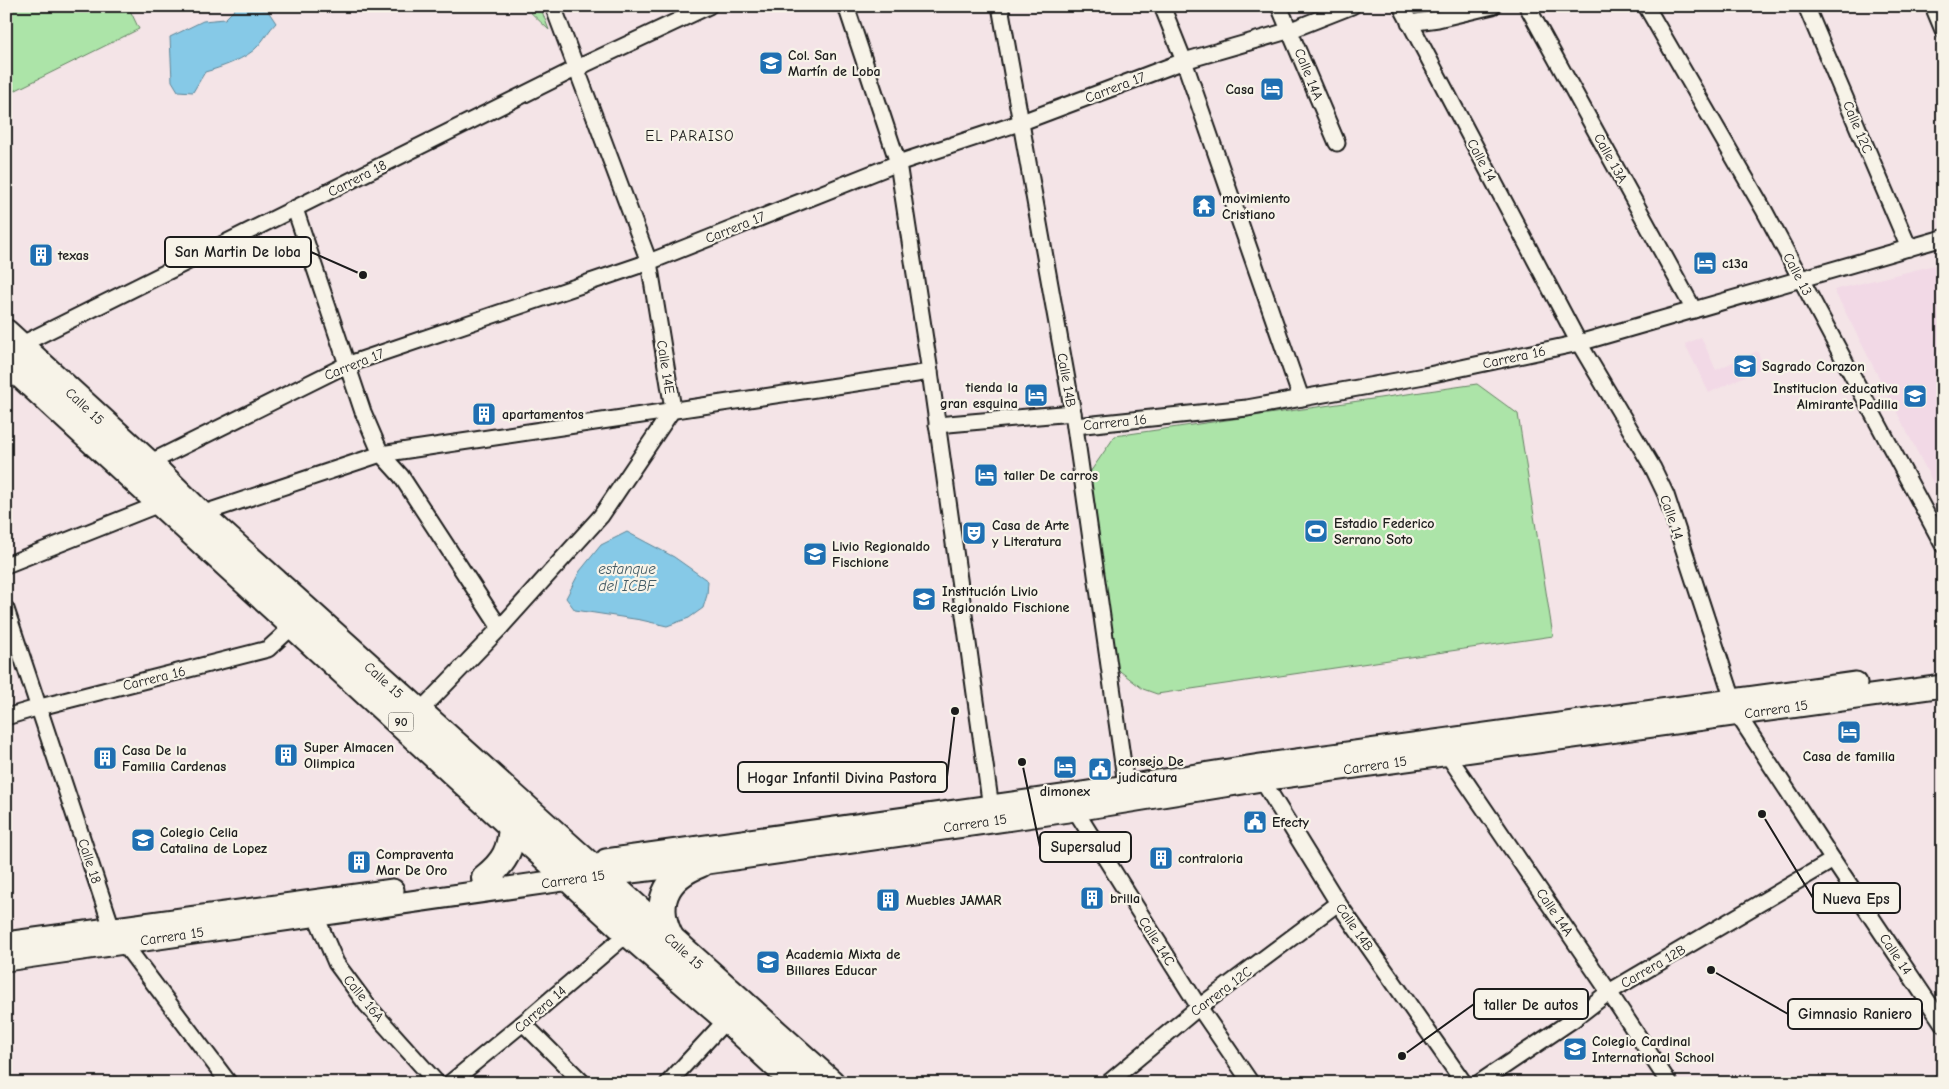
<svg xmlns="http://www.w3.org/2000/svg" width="1949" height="1089" font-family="'Comic Neue',sans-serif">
<rect width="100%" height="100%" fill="#f4e4e7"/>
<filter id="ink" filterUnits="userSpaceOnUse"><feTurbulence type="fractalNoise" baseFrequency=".02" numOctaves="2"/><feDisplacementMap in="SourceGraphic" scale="10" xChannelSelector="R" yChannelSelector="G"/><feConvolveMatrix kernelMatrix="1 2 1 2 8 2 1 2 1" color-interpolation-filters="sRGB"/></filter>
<g filter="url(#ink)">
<g fill="#f2d9e6">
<path d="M1943 263V502L1834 290Z"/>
<path d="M1701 337 1716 370 1757 351 1764 367 1709 393 1685 344Z"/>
</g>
<g fill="#ace4a8" stroke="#648062">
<path d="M9 6H128L139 29 6 95V8Z"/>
<path d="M524 6H540L549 30Z"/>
<path d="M1477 384 1518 414 1553 636 1157 694 1143 689 1116 668 1086 478 1115 436Z"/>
</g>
<g fill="#86c9e7" stroke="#5c8496">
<path d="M238 6H250L268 11 276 23C269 30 265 38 258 46 248 58 220 68 205 72L193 92 178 91 172 81 170 37 203 21 225 19Z"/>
<path d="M627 532 674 557 708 581 707 595 703 608 689 618 667 626 641 620 575 610 566 598 580 571 601 545Z"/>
</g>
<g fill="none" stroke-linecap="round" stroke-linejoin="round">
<g stroke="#1c1c1c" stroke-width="19">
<g id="street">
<path d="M846 6 898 163 930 372 992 815"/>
<path d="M1000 6 1073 413 1126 785"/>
<path d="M1162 6 1184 61 1301 398"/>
<path d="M1279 6 1337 143"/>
<path d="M1401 6 1579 343 1653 468 1666 495 1738 715 1833 860 1943 1024"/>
<path d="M1527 6 1694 310"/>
<path d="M1646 6 1764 210 1943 545"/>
<path d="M1806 6 1909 248"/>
<path d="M1933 6 1943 30"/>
<path d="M1409 23 1438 19 1493 6"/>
<path d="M295 209 363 412 381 454 401 476 500 628"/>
<path d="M14 348 577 68 709 6"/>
<path d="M937 425 1073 413"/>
<path d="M1075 426 1247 408 1424 376 1579 343 1943 238"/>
<path d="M143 466 346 365 649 262 898 163 1022 122 1184 61 1291 30 1352 6"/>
<path d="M201 514 381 454 930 372"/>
<path d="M6 565 162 503"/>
<path d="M6 609 112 928 229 1083"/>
<path d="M419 712 500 628 601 516 673 409 649 262 553 6"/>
<path d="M6 717 40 707 268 649 294 625"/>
<path d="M1446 746 1447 754 1609 992 1669 1083"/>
<path d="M1261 772 1262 780 1338 903 1464 1083"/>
<path d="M1072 801 1075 810 1199 1007 1251 1083"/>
<path d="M312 907 336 963 367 1005 437 1083"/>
<path d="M523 1023 583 1083"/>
<path d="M450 1083 523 1023 628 933"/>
<path d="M668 1083 727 1019"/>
<path d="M1108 1083 1199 1007 1338 903"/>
<path d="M1479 1083 1574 1019 1609 992 1833 860"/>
<path d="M1942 1083H1943"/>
</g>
</g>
<g stroke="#1c1c1c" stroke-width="25">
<g id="secondary">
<path d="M606 860 1070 795 1260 765 1856 683"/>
<path d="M6 943 393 890"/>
<path d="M6 960 570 879 700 864 1075 810 1262 780 1943 686"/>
</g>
</g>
<g stroke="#1c1c1c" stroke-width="30">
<g id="highway">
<path d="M6 333 148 463 205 519 831 1083"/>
<path d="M6 361 628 933 727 1019 796 1083"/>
<path d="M485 878C505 862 511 850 512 825"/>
<path d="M671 939C653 905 664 878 700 864"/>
</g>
</g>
<use href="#street" stroke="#f7f3e8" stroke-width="15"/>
<use href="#secondary" stroke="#f7f3e8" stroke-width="21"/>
<use href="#highway" stroke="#f7f3e8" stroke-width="26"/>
</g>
</g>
<defs>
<g id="school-square" transform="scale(1.25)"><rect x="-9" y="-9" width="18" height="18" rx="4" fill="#1f6fb2" stroke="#f7f3e8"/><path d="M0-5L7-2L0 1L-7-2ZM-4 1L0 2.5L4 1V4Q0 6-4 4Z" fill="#fff"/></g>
<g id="hotel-square" transform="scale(1.25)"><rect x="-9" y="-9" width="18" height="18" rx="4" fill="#1f6fb2" stroke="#f7f3e8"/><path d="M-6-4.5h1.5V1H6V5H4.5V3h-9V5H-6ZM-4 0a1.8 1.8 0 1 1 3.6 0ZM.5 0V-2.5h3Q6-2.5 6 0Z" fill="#fff"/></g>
<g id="temple-square" transform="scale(1.25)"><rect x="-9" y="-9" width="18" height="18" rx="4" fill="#1f6fb2" stroke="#f7f3e8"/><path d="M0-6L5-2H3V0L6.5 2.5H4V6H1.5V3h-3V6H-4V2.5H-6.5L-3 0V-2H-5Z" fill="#fff"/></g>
<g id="building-square" transform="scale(1.25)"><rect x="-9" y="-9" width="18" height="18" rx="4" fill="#1f6fb2" stroke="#f7f3e8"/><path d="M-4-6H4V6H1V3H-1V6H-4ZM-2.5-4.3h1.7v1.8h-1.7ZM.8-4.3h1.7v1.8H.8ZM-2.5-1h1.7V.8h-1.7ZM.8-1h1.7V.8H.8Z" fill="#fff"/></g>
<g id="stadium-square" transform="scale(1.25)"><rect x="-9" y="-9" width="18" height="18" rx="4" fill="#1f6fb2" stroke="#f7f3e8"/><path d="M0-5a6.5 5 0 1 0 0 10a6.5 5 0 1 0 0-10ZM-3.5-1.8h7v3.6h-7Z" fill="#fff"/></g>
<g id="theatre-square" transform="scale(1.25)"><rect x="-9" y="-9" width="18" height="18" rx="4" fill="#1f6fb2" stroke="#f7f3e8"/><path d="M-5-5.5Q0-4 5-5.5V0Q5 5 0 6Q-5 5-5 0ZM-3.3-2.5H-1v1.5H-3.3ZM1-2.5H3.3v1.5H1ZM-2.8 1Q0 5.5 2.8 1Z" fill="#fff"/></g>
<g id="civic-square" transform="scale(1.25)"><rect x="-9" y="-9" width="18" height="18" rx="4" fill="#1f6fb2" stroke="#f7f3e8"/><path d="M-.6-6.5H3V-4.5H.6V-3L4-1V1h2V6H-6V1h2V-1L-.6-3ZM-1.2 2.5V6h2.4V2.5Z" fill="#fff"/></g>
</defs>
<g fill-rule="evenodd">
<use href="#school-square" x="771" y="63"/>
<use href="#hotel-square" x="1272" y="89"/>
<use href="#temple-square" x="1204" y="206"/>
<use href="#building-square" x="41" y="255"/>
<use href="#hotel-square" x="1705" y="263"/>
<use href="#school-square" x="1745" y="366"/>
<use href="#hotel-square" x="1036" y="395"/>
<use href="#school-square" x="1915" y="396"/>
<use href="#building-square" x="484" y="414"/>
<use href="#hotel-square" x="986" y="475"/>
<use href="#stadium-square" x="1316" y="531"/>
<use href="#theatre-square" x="974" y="533"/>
<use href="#school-square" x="815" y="554"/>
<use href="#school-square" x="924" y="599"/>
<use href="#hotel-square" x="1849" y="732"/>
<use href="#building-square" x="286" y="755"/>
<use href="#building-square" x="105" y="758"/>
<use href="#hotel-square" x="1065" y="767"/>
<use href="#civic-square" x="1100" y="769"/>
<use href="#civic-square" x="1255" y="822"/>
<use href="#school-square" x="143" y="840"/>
<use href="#building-square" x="1161" y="858"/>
<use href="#building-square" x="359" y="862"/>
<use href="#building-square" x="1092" y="898"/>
<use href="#building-square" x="888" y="900"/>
<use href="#school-square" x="768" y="962"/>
<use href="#school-square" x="1575" y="1049"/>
</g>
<g text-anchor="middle" stroke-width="4.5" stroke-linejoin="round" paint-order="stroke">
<rect fill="#f7f3e8" stroke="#5e5c59" stroke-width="1" x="388.5" y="712.5" width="25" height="19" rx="4"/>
<g font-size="12" font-weight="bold" fill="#1c1c1c">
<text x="401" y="726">90</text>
</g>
<g font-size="14" font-weight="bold" fill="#1c1c1c" stroke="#f7f3e8" text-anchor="start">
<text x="788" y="60">Col. San<tspan x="788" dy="16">Martín de Loba</tspan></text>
<text x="1254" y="94" text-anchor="end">Casa</text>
<text x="1222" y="203">movimiento<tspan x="1222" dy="16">Cristiano</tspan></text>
<text x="58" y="260">texas</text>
<text x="1722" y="268">c13a</text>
<text x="1762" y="371">Sagrado Corazon</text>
<text x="1018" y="392" text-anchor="end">tienda la<tspan x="1018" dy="16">gran esquina</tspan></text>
<text x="1898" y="393" text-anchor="end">Institucion educativa<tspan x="1898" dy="16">Almirante Padilla</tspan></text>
<text x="502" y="419">apartamentos</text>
<text x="1004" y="480">taller De carros</text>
<text x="1334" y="528">Estadio Federico<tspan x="1334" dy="16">Serrano Soto</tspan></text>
<text x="992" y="530">Casa de Arte<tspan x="992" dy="16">y Literatura</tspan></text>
<text x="832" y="551">Livio Regionaldo<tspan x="832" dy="16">Fischione</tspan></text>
<text x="942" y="596">Institución Livio<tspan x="942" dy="16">Regionaldo Fischione</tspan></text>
<text x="304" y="752">Super Almacen<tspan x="304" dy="16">Olimpica</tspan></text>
<text x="122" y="755">Casa De la<tspan x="122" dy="16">Familia Cardenas</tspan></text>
<text x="1849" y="761" text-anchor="middle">Casa de familia</text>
<text x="1118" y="766">consejo De<tspan x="1118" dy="16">judicatura</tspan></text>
<text x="1065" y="796" text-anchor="middle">dimonex</text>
<text x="1272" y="827">Efecty</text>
<text x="160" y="837">Colegio Celia<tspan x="160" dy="16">Catalina de Lopez</tspan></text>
<text x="376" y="859">Compraventa<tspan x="376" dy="16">Mar De Oro</tspan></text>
<text x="1178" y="863">contraloria</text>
<text x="1110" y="903">brilla</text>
<text x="906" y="905">Muebles JAMAR</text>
<text x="786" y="959">Academia Mixta de<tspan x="786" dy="16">Billares Educar</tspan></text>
<text x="1592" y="1046">Colegio Cardinal<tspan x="1592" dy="16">International School</tspan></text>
</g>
<g font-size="14" fill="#1c1c1c" stroke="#f7f3e8">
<text transform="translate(1309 74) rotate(68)" y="5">Calle 14A</text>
<text transform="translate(1115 87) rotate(-21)" y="5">Carrera 17</text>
<text transform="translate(1858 127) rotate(67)" y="5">Calle 12C</text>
<text transform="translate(1611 158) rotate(61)" y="5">Calle 13A</text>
<text transform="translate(1482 160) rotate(62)" y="5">Calle 14</text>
<text transform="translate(357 178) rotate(-27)" y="5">Carrera 18</text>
<text transform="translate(735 227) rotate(-22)" y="5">Carrera 17</text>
<text transform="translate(1798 274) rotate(62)" y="5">Calle 13</text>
<text transform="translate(1514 357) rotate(-12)" y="5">Carrera 16</text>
<text transform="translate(354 364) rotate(-22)" y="5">Carrera 17</text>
<text transform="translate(666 367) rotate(81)" y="5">Calle 14E</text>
<text transform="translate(1067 380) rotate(80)" y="5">Calle 14B</text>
<text transform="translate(85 406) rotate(43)" y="5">Calle 15</text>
<text transform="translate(1115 422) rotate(-6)" y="5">Carrera 16</text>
<text transform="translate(1672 517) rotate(71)" y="5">Calle 14</text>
<text transform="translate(154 678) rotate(-14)" y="5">Carrera 16</text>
<text transform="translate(384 680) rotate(42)" y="5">Calle 15</text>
<text transform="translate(1776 709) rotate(-8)" y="5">Carrera 15</text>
<text transform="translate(1375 765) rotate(-8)" y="5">Carrera 15</text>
<text transform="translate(975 823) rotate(-8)" y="5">Carrera 15</text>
<text transform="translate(90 861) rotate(72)" y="5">Calle 18</text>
<text transform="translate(573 879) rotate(-8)" y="5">Carrera 15</text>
<text transform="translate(1555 912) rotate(56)" y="5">Calle 14A</text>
<text transform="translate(1355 927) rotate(55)" y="5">Calle 14B</text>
<text transform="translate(172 936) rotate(-8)" y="5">Carrera 15</text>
<text transform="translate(1157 941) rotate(58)" y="5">Calle 14C</text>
<text transform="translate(684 951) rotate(42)" y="5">Calle 15</text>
<text transform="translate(1896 954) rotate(56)" y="5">Calle 14</text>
<text transform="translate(1653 966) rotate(-30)" y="5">Carrera 12B</text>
<text transform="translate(1221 991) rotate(-37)" y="5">Carrera 12C</text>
<text transform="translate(364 998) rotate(51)" y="5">Calle 16A</text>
<text transform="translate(540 1009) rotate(-41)" y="5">Carrera 14</text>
</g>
<g font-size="15" letter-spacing="1" fill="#1c1c1c" stroke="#f7f3e8">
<text x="690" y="141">EL PARAISO</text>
</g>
<g font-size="15" font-style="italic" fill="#415963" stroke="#f7f3e8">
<text x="627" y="574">estanque<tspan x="627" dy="17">del ICBF</tspan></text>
</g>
</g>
<path fill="none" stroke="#1c1c1c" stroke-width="2" d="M363 275L311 252M955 711L947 777M1022 762L1040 847M1762 814L1813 898M1402 1056L1474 1004M1711 970L1788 1014"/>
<g fill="#1c1c1c" stroke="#f7f3e8" stroke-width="2">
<circle cx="363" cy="275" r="5"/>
<circle cx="955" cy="711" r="5"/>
<circle cx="1022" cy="762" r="5"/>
<circle cx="1762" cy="814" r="5"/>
<circle cx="1402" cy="1056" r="5"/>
<circle cx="1711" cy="970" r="5"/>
</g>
<g fill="#f7f3e8" stroke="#1c1c1c" stroke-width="2">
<rect x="165" y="237" width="146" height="30" rx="5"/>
<rect x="738" y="762" width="209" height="30" rx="5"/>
<rect x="1040" y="832" width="91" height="30" rx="5"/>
<rect x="1813" y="883" width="87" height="30" rx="5"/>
<rect x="1474" y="989" width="114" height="30" rx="5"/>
<rect x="1788" y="999" width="134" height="30" rx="5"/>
</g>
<g font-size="15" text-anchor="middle" font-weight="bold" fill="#1c1c1c">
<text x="238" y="257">San Martin De loba</text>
<text x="842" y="783">Hogar Infantil Divina Pastora</text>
<text x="1086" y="852">Supersalud</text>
<text x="1856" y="904">Nueva Eps</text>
<text x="1531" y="1010">taller De autos</text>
<text x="1855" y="1019">Gimnasio Raniero</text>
</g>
<rect width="1949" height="1089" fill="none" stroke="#f7f3e8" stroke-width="25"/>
<rect x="12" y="12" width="1924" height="1064" fill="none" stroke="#1c1c1c" stroke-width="2" filter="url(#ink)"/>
</svg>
